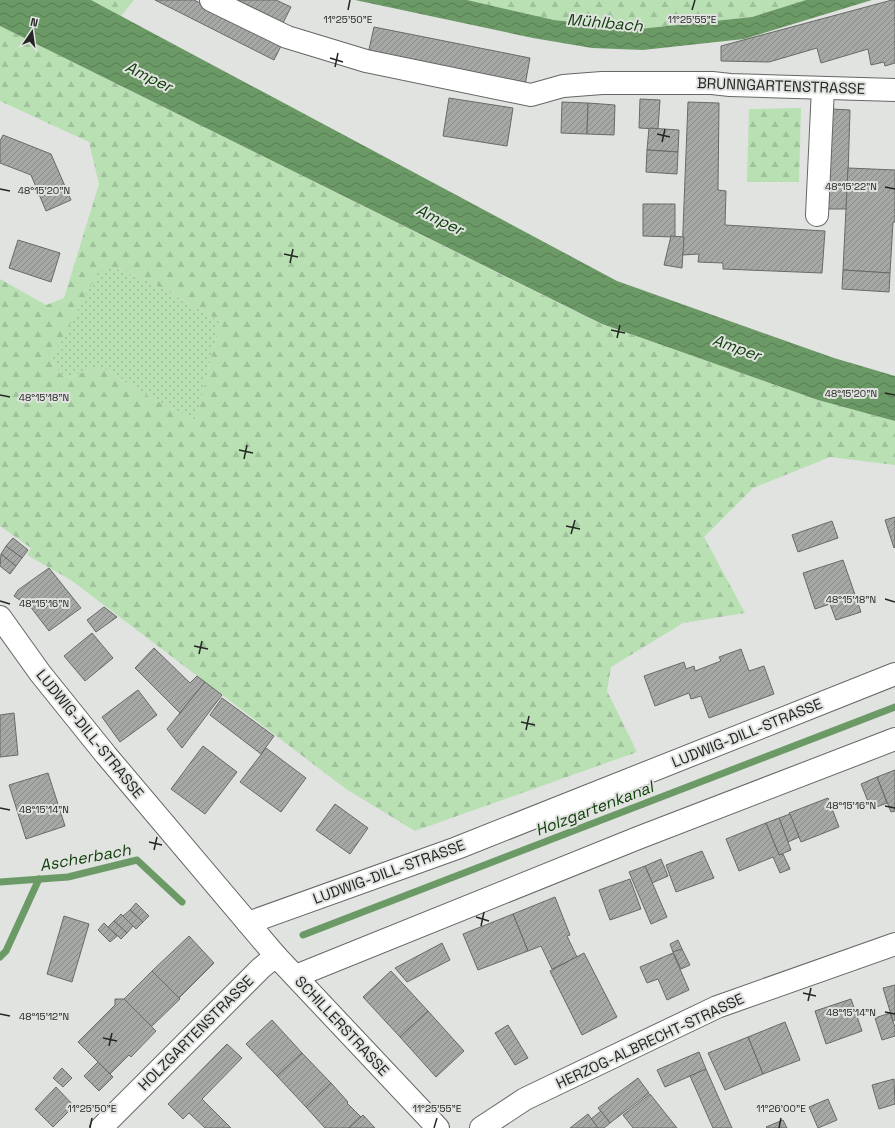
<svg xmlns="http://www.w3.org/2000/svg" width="895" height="1128" font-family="'Space Grotesk',sans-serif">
<defs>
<pattern id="grass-dots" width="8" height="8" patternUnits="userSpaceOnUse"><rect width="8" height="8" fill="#b8e0b3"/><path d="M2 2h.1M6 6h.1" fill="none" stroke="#9ec09a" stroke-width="1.8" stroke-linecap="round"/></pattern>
<pattern id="forest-firs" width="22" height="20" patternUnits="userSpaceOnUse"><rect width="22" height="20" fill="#b8e0b3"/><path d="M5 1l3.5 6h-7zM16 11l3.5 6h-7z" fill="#9ec09a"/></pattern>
<pattern id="water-waves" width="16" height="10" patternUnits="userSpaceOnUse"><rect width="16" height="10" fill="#6c9a66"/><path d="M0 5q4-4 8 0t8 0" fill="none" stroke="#597d54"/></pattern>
<pattern id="building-hatch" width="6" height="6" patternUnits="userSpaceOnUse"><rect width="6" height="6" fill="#a6a8a5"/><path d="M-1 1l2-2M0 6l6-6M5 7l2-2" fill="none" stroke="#878986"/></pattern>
</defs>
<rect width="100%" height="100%" fill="#e0e3df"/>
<path fill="url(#grass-dots)" d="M112 267 149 281 220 321 196 421 151 398 99 366 69 378 61 375 51 359 98 271Z"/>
<g fill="url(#forest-firs)" fill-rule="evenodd">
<path d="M91 0H134L121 16Z"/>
<path d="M467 0H806L752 17 639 29 554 20Z"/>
<path d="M0 26 601 324 818 400 895 421V465L830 457 753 488 704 537 745 613 683 623 611 667 607 691 637 752 415 831 346 789 71 580 27 555 31 548 0 526V279L46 305 64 298 99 184 89 142 0 101ZM112 267 149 281 220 321 196 421 151 398 99 366 69 378 61 375 51 359 99 271Z"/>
<path d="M801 108 799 182H747L749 109Z"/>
</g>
<g fill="url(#water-waves)">
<path d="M0 0H91L617 281 834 358 895 376V421L818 400 602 324 0 26Z"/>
<path d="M355 0H467L554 20 639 29 752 17 806 0H872L744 39 643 50 592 48 533 38Z"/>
</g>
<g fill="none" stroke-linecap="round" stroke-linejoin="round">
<g stroke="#6c9a66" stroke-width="7">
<path d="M0 882 68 877 137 860 182 902"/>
<path d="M303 935 895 707"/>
<path d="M0 957 6 951 39 879"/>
</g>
</g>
<g fill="url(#building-hatch)" stroke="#686a67">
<path d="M155 0H194L282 44 274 60Z"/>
<path d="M220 0H276L291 7 280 29Z"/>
<path d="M892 0H895V63L885 66 884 62 871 65 868 49 821 63 817 48 769 62 721 61V46Z"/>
<path d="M374 27 530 58 525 85 368 54Z"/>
<path d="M449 98 513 108 507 146 443 136Z"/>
<path d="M640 99 660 100 658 129 639 128Z"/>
<path d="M562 102 588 103 587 134 561 133Z"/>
<path d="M688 102 719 103 718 190 726 191 725 225 825 231 822 273 723 269V263L698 262 699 254 682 255Z"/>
<path d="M588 103 615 105 614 135 587 134Z"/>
<path d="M832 109 850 110 847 209H827Z"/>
<path d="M649 128 679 130 678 152 647 150Z"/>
<path d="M3 135 51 154 71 200 46 211 31 175 0 163V141Z"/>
<path d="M647 150 678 152 677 174 646 172Z"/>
<path d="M848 168 895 170V222H893L890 273 843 270Z"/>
<path d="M643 204H675V237L643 236Z"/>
<path d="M671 236 684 237 682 268 664 265Z"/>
<path d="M18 240 60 253 51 282 9 268Z"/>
<path d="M843 270 890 273 889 292 842 289Z"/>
<path d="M895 517V547L894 548 885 520Z"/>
<path d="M832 521 838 538 798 552 792 535Z"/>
<path d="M13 538 28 550 22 558 6 546Z"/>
<path d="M6 546 22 558 16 566 1 554Z"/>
<path d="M1 554 16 566 10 574 0 566Z"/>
<path d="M843 560 861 612 836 620 830 604 815 609 803 573Z"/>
<path d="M49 568 81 608 49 631 26 601 24 603 14 596 18 590Z"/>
<path d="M104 607 117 617 96 632 87 620Z"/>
<path d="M92 633 113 658 85 681 64 656Z"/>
<path d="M154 648 190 683 197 676 205 682 180 713 135 668Z"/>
<path d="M741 649 749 671 764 666 774 694 709 718 701 696 691 699 689 693 655 706 644 676 684 662 686 669 694 666 695 671 721 661 719 657Z"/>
<path d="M205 682 222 695 182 748 167 729Z"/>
<path d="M138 690 157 715 120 742 102 717Z"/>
<path d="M222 698 274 736 261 754 210 715Z"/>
<path d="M14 713 18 755 0 757V715Z"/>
<path d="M203 746 237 772 205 814 171 789Z"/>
<path d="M266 748 306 778 281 812 240 782Z"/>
<path d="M895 770V811L891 812 877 777Z"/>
<path d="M48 773 65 826 26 839 9 785Z"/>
<path d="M877 777 887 803 871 809 861 784Z"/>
<path d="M828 798 839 827 801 842 789 813Z"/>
<path d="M335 804 368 828 350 854 316 830Z"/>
<path d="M790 814 799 837 788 842 779 818Z"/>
<path d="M779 818 791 850 779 855 766 823Z"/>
<path d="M766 823 779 855 783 854 790 869 780 873 773 857 739 871 726 839Z"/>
<path d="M702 851 714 878 676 892 666 865Z"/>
<path d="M661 859 668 876 652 883 645 866Z"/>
<path d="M645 866 667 917 651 924 629 872Z"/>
<path d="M630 879 641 909 610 920 599 890Z"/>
<path d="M555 897 570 935 567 936 577 957 552 969 541 946 528 951 513 914Z"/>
<path d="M136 903 149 916 143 922 130 910Z"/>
<path d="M130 910 143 922 136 929 123 916Z"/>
<path d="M121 914 133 926 127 933 114 921Z"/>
<path d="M513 914 528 951 478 970 463 934Z"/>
<path d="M64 916 89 924 72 982 47 974Z"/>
<path d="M114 921 127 933 121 939 108 927Z"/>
<path d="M104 923 117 936 110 942 98 930Z"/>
<path d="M189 936 214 963 179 998 152 971Z"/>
<path d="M678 940 682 949 673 952 670 944Z"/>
<path d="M442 943 450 960 407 982 395 968Z"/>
<path d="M682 949 690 965 681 969 673 952Z"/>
<path d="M584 953 617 1017 582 1035 550 971Z"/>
<path d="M673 953 689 990 667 1000 658 979 647 983 640 967Z"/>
<path d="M152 971 180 999 151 1027 124 999Z"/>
<path d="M391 971 428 1011 400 1037 363 997Z"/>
<path d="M895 985V1020L893 1021 883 988Z"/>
<path d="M115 999H124L156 1031 131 1057 129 1055 110 1074 78 1042 115 1005Z"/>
<path d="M851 999 862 1031 826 1044 815 1011Z"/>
<path d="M428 1011 464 1051 436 1077 400 1037Z"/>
<path d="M890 1013 895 1027V1036L882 1040 875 1018Z"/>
<path d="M272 1020 302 1053 277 1076 246 1044Z"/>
<path d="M785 1022 800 1060 763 1074 748 1037Z"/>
<path d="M508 1025 528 1058 515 1065 495 1033Z"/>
<path d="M748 1037 763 1074 725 1090 708 1053Z"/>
<path d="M227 1044 242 1058 202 1099 231 1128H205L189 1113 183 1119 168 1104Z"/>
<path d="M699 1052 706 1069 665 1087 657 1070Z"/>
<path d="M302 1053 331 1083 306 1107 277 1076Z"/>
<path d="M98 1062 113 1077 99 1091 84 1076Z"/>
<path d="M62 1068 72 1078 63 1087 53 1078Z"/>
<path d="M706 1069 732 1128H713L690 1076Z"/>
<path d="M638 1078 649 1093 610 1123 598 1108Z"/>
<path d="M894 1079 895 1104 879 1109 872 1085Z"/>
<path d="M331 1083 348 1102 347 1103 361 1117 349 1128H325L306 1107Z"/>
<path d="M56 1087 74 1106 53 1127 35 1109Z"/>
<path d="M650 1094 677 1128H633L623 1115Z"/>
<path d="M828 1099 837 1120 818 1128 809 1107Z"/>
<path d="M601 1111 610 1123 604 1128H598L591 1119Z"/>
<path d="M588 1114 598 1128H570Z"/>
<path d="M363 1115 375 1128H349L361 1117Z"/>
<path d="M783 1120 787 1128H767L766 1127Z"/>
</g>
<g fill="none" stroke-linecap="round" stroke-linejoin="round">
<g stroke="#646764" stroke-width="24">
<g id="minor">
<path d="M211 0 287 37 366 61 531 95 563 86 602 83H712L730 85 895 90"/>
<path d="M817 215 823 88"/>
<path d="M0 617 40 673 106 755 276 956 438 1128"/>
<path d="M248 923 457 848 895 674"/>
<path d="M296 976 638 838 895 739"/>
<path d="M101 1128 261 968 276 956"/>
<path d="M481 1128 525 1099 717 1007 895 944"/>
</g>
</g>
<use href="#minor" stroke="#fff" stroke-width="22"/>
</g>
<path fill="none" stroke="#242624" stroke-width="1.5" d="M348 10 350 0M692 10 695 0M330 58 343 62M335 67 338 53M657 134 670 137M662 142 665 129M885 187 895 189M0 189 10 191M284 254 298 257M290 263 293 249M611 330 625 333M617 338 620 325M885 393 895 395M0 395 10 397M239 450 253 453M244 459 247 445M566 526 580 529M571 534 575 520M885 599 895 602M0 601 10 604M194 646 208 649M199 654 202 641M521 722 535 725M526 730 529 716M885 806 895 808M0 808 10 810M149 842 162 845M154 850 157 837M476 917 489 921M481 926 484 912M803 993 816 996M808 1001 811 988M885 1012 895 1014M0 1014 10 1016M103 1038 117 1041M109 1046 112 1033M90 1128 92 1118M434 1128 437 1118M779 1128 781 1118"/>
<g text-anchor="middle" stroke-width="4" stroke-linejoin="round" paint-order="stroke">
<g font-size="15" fill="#242624" stroke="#e0e3df">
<text transform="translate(781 86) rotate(2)" y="5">BRUNNGARTENSTRASSE</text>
<text transform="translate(747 733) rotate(-22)" y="5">LUDWIG-DILL-STRASSE</text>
<text transform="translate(90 734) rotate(51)" y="5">LUDWIG-DILL-STRASSE</text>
<text transform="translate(389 872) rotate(-20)" y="5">LUDWIG-DILL-STRASSE</text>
<text transform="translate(342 1026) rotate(47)" y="5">SCHILLERSTRASSE</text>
<text transform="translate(196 1033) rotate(-45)" y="5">HOLZGARTENSTRASSE</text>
<text transform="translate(650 1041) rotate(-25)" y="5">HERZOG-ALBRECHT-STRASSE</text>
</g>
<g font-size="16" font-style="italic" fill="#10400b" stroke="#e0e3df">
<text transform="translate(605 22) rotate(5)" y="6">Mühlbach</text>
<text transform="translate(149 76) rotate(26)" y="6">Amper</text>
<text transform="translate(440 219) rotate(26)" y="6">Amper</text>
<text transform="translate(737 347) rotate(20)" y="6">Amper</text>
<text transform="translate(594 808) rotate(-21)" y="6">Holzgartenkanal</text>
<text transform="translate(85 857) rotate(-10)" y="6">Ascherbach</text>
</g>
</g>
<g font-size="10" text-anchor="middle" fill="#242624" stroke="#e0e3df" stroke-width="4" stroke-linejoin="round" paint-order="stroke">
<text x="348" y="23">11°25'50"E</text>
<text x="692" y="23">11°25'55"E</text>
<text x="851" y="190">48°15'22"N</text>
<text x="44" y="194">48°15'20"N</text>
<text x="851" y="397">48°15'20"N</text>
<text x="44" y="401">48°15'18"N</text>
<text x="851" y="603">48°15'18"N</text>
<text x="44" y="607">48°15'16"N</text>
<text x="851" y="809">48°15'16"N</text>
<text x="44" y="813">48°15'14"N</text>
<text x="851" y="1016">48°15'14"N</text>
<text x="44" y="1020">48°15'12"N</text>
<text x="92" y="1112">11°25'50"E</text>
<text x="437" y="1112">11°25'55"E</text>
<text x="781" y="1112">11°26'00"E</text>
</g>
<g transform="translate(32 32) rotate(13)" stroke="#e0e3df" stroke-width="3" paint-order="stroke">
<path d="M0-3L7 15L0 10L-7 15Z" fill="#242624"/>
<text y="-6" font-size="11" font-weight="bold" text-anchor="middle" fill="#242624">N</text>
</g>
</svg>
